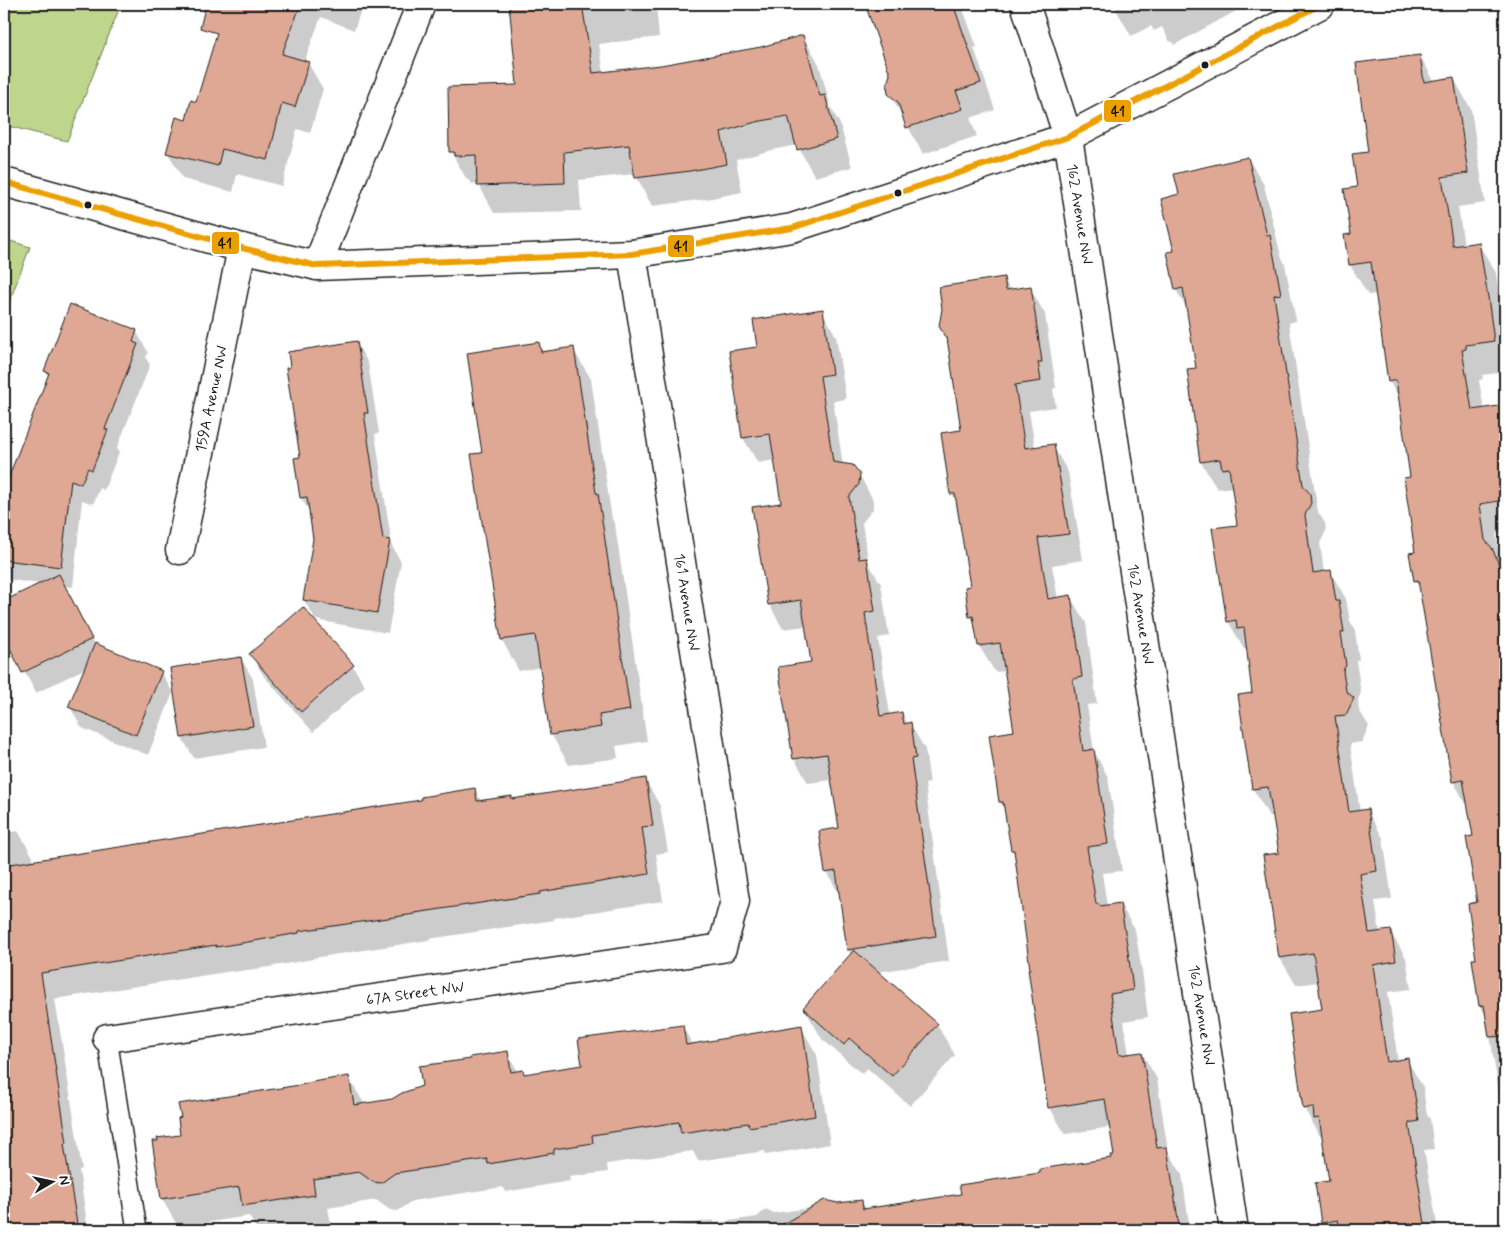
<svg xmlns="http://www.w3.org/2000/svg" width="1509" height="1234" font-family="Mynerve,sans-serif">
<rect width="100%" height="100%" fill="#fff"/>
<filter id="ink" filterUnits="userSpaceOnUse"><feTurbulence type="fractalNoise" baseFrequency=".02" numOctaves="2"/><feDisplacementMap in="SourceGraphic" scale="10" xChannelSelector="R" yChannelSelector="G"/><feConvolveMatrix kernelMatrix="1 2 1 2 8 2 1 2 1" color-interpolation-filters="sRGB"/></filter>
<g filter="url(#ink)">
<g fill="#bdd68c" stroke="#6c7954">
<path d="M4 4H121L67 141 4 125Z"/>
<path d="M4 239 30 247 4 316Z"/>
</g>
<g fill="#0003">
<path d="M227 4H363L354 30 321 17 304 62 308 63 323 89 310 133 297 129 282 186 237 174 233 192 183 179 168 153 197 103Z"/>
<path d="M510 4H656L659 37 599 44 604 73 661 66 761 48 803 36 819 64 831 108 840 124 852 167 815 177 797 145 772 150 736 160 742 192 707 199 652 206 635 174 579 180 581 211 494 213 478 183 472 184 469 180H467L451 152 519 86Z"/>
<path d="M819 4H841L823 10Z"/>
<path d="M866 4H961L977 47 974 48 995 110 970 118 977 136 923 154 890 94 891 74Z"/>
<path d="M1113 4H1235L1238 10 1174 45 1172 41 1170 42 1162 27 1154 31 1151 26 1131 36Z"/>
<path d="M1420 56 1434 81 1454 79 1471 109 1485 203 1458 207 1464 245 1478 243 1496 273 1505 335V372L1482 375 1483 379 1479 380 1484 410 1504 407 1505 408V533L1496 534 1501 567 1505 568V1119L1501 1106 1487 1017 1480 1006 1473 961 1478 960V903L1474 837 1470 811 1453 781 1422 592 1415 580 1416 553 1412 478 1400 400 1389 381 1377 294 1368 295 1350 265 1346 236 1352 235 1359 188 1370 153Z"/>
<path d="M1248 158 1264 185 1281 256 1285 264 1296 321 1289 323 1318 512 1325 523 1326 531 1320 543 1324 572 1330 571 1346 599 1350 621 1355 630 1359 660H1356L1361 693 1358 700 1359 710 1369 726 1362 742 1350 744 1360 812 1367 810 1383 838 1392 899 1375 901 1380 933 1390 931 1406 958 1411 989 1388 992 1398 1061 1407 1060 1423 1087 1427 1115 1430 1119 1434 1149 1424 1150 1438 1230H1327L1322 1222 1330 1182 1323 1135 1320 1136 1304 1108 1323 1011 1319 982 1296 985 1280 958 1264 856 1280 854 1274 816H1269L1253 789 1240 696 1254 694 1248 648 1244 649 1228 621 1238 526 1233 487 1217 489 1201 462 1197 369 1188 310 1176 290 1175 251 1181 195Z"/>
<path d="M1004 279 1011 291 1030 288 1045 314 1056 388 1053 389 1056 407 1029 411 1035 448 1053 446 1068 472 1083 560 1052 565 1058 599 1070 597 1086 623 1097 704 1087 705 1094 751 1108 777 1122 871 1102 873 1107 906 1120 904 1135 930 1142 971 1148 1017 1124 1021 1129 1055 1142 1053 1157 1079 1168 1151 1182 1174 1190 1230H676V1226L713 1220 715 1223 757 1217 766 1209 774 1213 861 1201 867 1210 962 1195 1042 1174 1112 1159 1115 1156 1111 1127 1065 1134 1050 1108 1029 970H1032L1017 858 1012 850 1007 814 1000 802 990 736 1015 732 1006 671 995 672 979 646 976 625 970 616 971 587 958 505 952 494 962 431 949 342 941 326Z"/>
<path d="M822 311 836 336 846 399 833 401 843 465 859 474 873 500V509L862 523 869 564 881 584 889 636 878 638 890 715 901 714 908 724H910L925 749 930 783 925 784 949 961 877 972 937 1025 955 1055 910 1106 867 1068 862 1074 822 1039 804 1008 851 955 848 949 840 896 827 872 840 829 832 780 808 783 794 758 812 664 806 626 783 629 769 604 782 504 775 460 758 463 743 438 758 348Z"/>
<path d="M136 331 148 352 146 358 150 365 117 448 119 452 104 490 100 488 93 504 82 500 73 587 65 586 95 644 161 672 173 693 148 755 82 728 70 707 86 668 36 693 4 633V602L41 584 4 579V488H6L49 377 45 371Z"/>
<path d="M356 342 368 363 379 433 375 434 392 546 401 562 388 633 316 620 304 600 315 539 311 514 301 498 295 459 301 458Z"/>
<path d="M539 343 544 353 573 349 591 379 612 519 615 525 647 741 616 746 618 758 569 765 551 734 541 667 519 671 502 640 473 456 484 454Z"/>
<path d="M303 608 353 666 365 686 313 732 263 675 251 654Z"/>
<path d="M241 658 253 679 264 747 194 758 182 738Z"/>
<path d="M645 779 660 806 668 852 656 854 663 901 554 918V920L429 939V940L313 958V959L269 967 233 972 232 971 55 999 82 1169 79 1170 88 1230H4V833L18 831 33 857V862L423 801 474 789 482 802 511 797 513 800Z"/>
<path d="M682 1026 693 1045 801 1027 817 1055 830 1144 766 1155 765 1151 698 1161 693 1151 607 1164 608 1172 569 1177 570 1181 505 1192 503 1187 412 1201 398 1211 390 1210 376 1200 328 1208 331 1223 283 1230H257L249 1216 178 1227 162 1199 182 1136 349 1078 365 1105 392 1100 424 1087 472 1060 507 1052 518 1072 523 1071 525 1075 583 1066Z"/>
</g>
<g fill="#dea894" stroke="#1c1c1c">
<path d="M206 4H301L282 54 309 62 295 107 282 103 268 160 222 149 218 166 166 153 176 117 186 120 191 100 196 102 217 33 200 28Z"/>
<path d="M509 4H582L593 73 661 65 761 47 803 35 820 96 825 95 837 139 797 150 788 116 756 122 721 132 727 164 690 171 635 178 629 145 564 152 565 183 477 186 476 155 454 156V152H449L448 87 517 85Z"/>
<path d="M865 4H953L981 83 956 91 963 109 906 128 898 102 888 94 887 85 890 74Z"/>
<path d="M1420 55 1424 82 1454 77 1468 173 1442 177 1453 246 1479 242 1488 297 1494 341 1466 345V349L1462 350 1472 410 1505 405V500L1480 504 1485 540 1492 548 1500 567H1505V1036L1489 1037 1484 1005 1479 1006 1472 959H1476L1468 904 1477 902 1466 837 1473 836 1463 780 1452 782 1418 580 1414 581 1409 553 1415 552 1404 478 1410 477 1396 380 1388 382 1371 262 1349 265 1344 235 1351 234 1344 189 1357 187 1352 154 1368 152 1356 63Z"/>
<path d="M1248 157 1267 235H1270L1281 294 1274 295 1303 485 1310 494 1311 503 1305 515 1313 573 1331 570 1336 601H1339L1344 632 1341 633 1346 665 1343 671 1346 691 1354 698 1346 715 1335 716 1349 812 1368 809 1377 871 1360 874 1369 933 1391 930 1396 961 1373 965 1387 1062 1408 1058 1413 1090H1414L1419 1121 1409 1123 1426 1230H1340L1338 1220 1321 1223 1315 1183 1329 1181 1319 1118 1314 1119 1313 1107 1303 1109 1289 1014 1322 1009 1313 953 1279 958 1263 855 1279 853 1268 787 1252 789 1238 695 1252 693 1244 628 1237 629 1236 620 1227 622 1212 528 1237 525 1229 468 1222 469 1220 459 1200 462 1187 369 1196 368 1183 288 1175 290 1167 252 1174 251 1161 199 1179 194 1174 174Z"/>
<path d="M1004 277 1006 290 1031 286 1042 362H1038L1041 381 1015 385 1025 448 1054 444 1069 534 1038 538 1048 599 1071 595 1082 677 1073 679 1083 751 1094 749 1108 844 1087 847 1096 904H1099L1100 906 1120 903 1127 944 1133 990 1110 994 1119 1055 1142 1052 1157 1148 1167 1147 1179 1226 1151 1230H773L824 1200 838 1203 862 1200 863 1209 961 1194 959 1185 1040 1173V1169L1111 1158 1110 1155H1114L1105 1099 1048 1108 1028 969H1030L1014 850H1011L1003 802H999L989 735 1014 731 1000 643 978 646 973 616 969 617 965 587 970 586 955 494H950L941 433 961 430 947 338 946 339 939 326 942 309 939 287Z"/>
<path d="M70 304 137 330 133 342 138 344 105 429 108 430 92 470 88 468 81 484 71 480 61 567 4 560V489L49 373 44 371Z"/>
<path d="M823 309 832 374 820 376 833 462 853 465 860 474 859 484 849 497 859 559 867 558 875 611 865 613 880 716 902 712 904 724 911 722 916 758 911 759 936 936 847 950 836 871 825 873 819 831 839 828 827 754 793 759 778 667 811 662 801 600 768 605 752 507 781 503 770 434 742 438 729 351 757 347 753 320Z"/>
<path d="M357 341 368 413H364L383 539 390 540 377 613 303 600 313 539 307 497 300 498 294 458 300 457 286 368 290 367 288 352Z"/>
<path d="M539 342 541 352 574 347 596 493H598L630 710 599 715 601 727 550 735 535 635 501 640 471 454 482 453 467 353Z"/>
<path d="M59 574 92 639 22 673 4 636V601Z"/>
<path d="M303 607 354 665 301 712 249 654Z"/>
<path d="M95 643 162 671 136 735 68 707Z"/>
<path d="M241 657 253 726 181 738 170 668Z"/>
<path d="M646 778 653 826 642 827 649 874 540 892V894L415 913V914L299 931V933L254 941 216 947V945L41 973 67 1143 64 1144 78 1230H4V865L421 800V797L475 788 477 801 512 796V799Z"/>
<path d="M854 950 938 1024 892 1076 849 1038 844 1045 803 1008Z"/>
<path d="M683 1025 686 1045 802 1025 815 1116 749 1127 748 1123 681 1133 679 1122 592 1135 593 1143 554 1149V1153L488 1164 487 1159 395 1173 381 1183 373 1182 359 1172 313 1179 315 1195 242 1206 239 1187 161 1199 152 1141H158L157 1138 180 1135 178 1118 181 1117 178 1104 306 1084V1083L349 1076 354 1105 392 1099 402 1093 422 1086 419 1066 471 1059 470 1057 508 1051 511 1072 523 1070 524 1074 582 1065 578 1039Z"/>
</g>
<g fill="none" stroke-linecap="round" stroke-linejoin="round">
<g stroke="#1c1c1c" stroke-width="22">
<path id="lane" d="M107 1038 137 1230"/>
</g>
<g stroke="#1c1c1c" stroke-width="31">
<g id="street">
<path d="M1025 4 1068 137 1234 1230"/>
<path d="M317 266 421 4"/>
<path d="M180 550 242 248"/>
<path d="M107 1038 722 948 735 901 632 254"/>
</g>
</g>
<g stroke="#1c1c1c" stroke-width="31">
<path id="secondary" d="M4 182 242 248 317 266 632 254 792 228 1068 137 1321 4"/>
</g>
<use href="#lane" stroke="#fff" stroke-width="19"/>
<use href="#street" stroke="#fff" stroke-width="28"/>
<use href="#secondary" stroke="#fff" stroke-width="28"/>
<g stroke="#fff" stroke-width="10">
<path id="bus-1" d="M4 182 242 248 317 266 632 254 792 228 1068 137 1321 4"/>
</g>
<use href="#bus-1" stroke="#ec9f01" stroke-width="6"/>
</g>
</g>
<g fill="#1c1c1c" stroke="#fff" stroke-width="2">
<circle cx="1205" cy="65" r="4.5"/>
<circle cx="898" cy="193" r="4.5"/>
<circle cx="88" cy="205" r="4.5"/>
</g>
<g text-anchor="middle" stroke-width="4" stroke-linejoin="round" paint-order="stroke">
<g font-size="15" fill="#1c1c1c" stroke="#fff">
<text transform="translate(1080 214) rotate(81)" y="5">162 Avenue NW</text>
<text transform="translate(211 399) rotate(-78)" y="5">159A Avenue NW</text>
<text transform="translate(687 602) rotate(81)" y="5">161 Avenue NW</text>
<text transform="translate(1141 614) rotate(81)" y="5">162 Avenue NW</text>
<text transform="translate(415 993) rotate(-8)" y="5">67A Street NW</text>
<text transform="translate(1202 1015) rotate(81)" y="5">162 Avenue NW</text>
</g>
</g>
<g stroke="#fff" stroke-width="2">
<rect x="1103" y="99" width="29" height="24" rx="5" fill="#ec9f01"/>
<rect x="211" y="231" width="29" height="24" rx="5" fill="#ec9f01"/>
<rect x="667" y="234" width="28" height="24" rx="5" fill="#ec9f01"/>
</g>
<g font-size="14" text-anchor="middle" font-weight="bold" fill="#111">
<text x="1118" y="116">41</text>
<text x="225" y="248">41</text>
<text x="681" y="251">41</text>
</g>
<rect width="1509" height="1234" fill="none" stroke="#fff" stroke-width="20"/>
<rect x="10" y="10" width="1489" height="1214" fill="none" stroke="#1c1c1c" stroke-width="2" filter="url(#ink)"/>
<g transform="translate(52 1182) rotate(81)" stroke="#ffffff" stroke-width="4" paint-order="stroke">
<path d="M0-4L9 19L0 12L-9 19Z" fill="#1c1c1c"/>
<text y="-8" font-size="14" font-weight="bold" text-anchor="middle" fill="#1c1c1c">N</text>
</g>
</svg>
